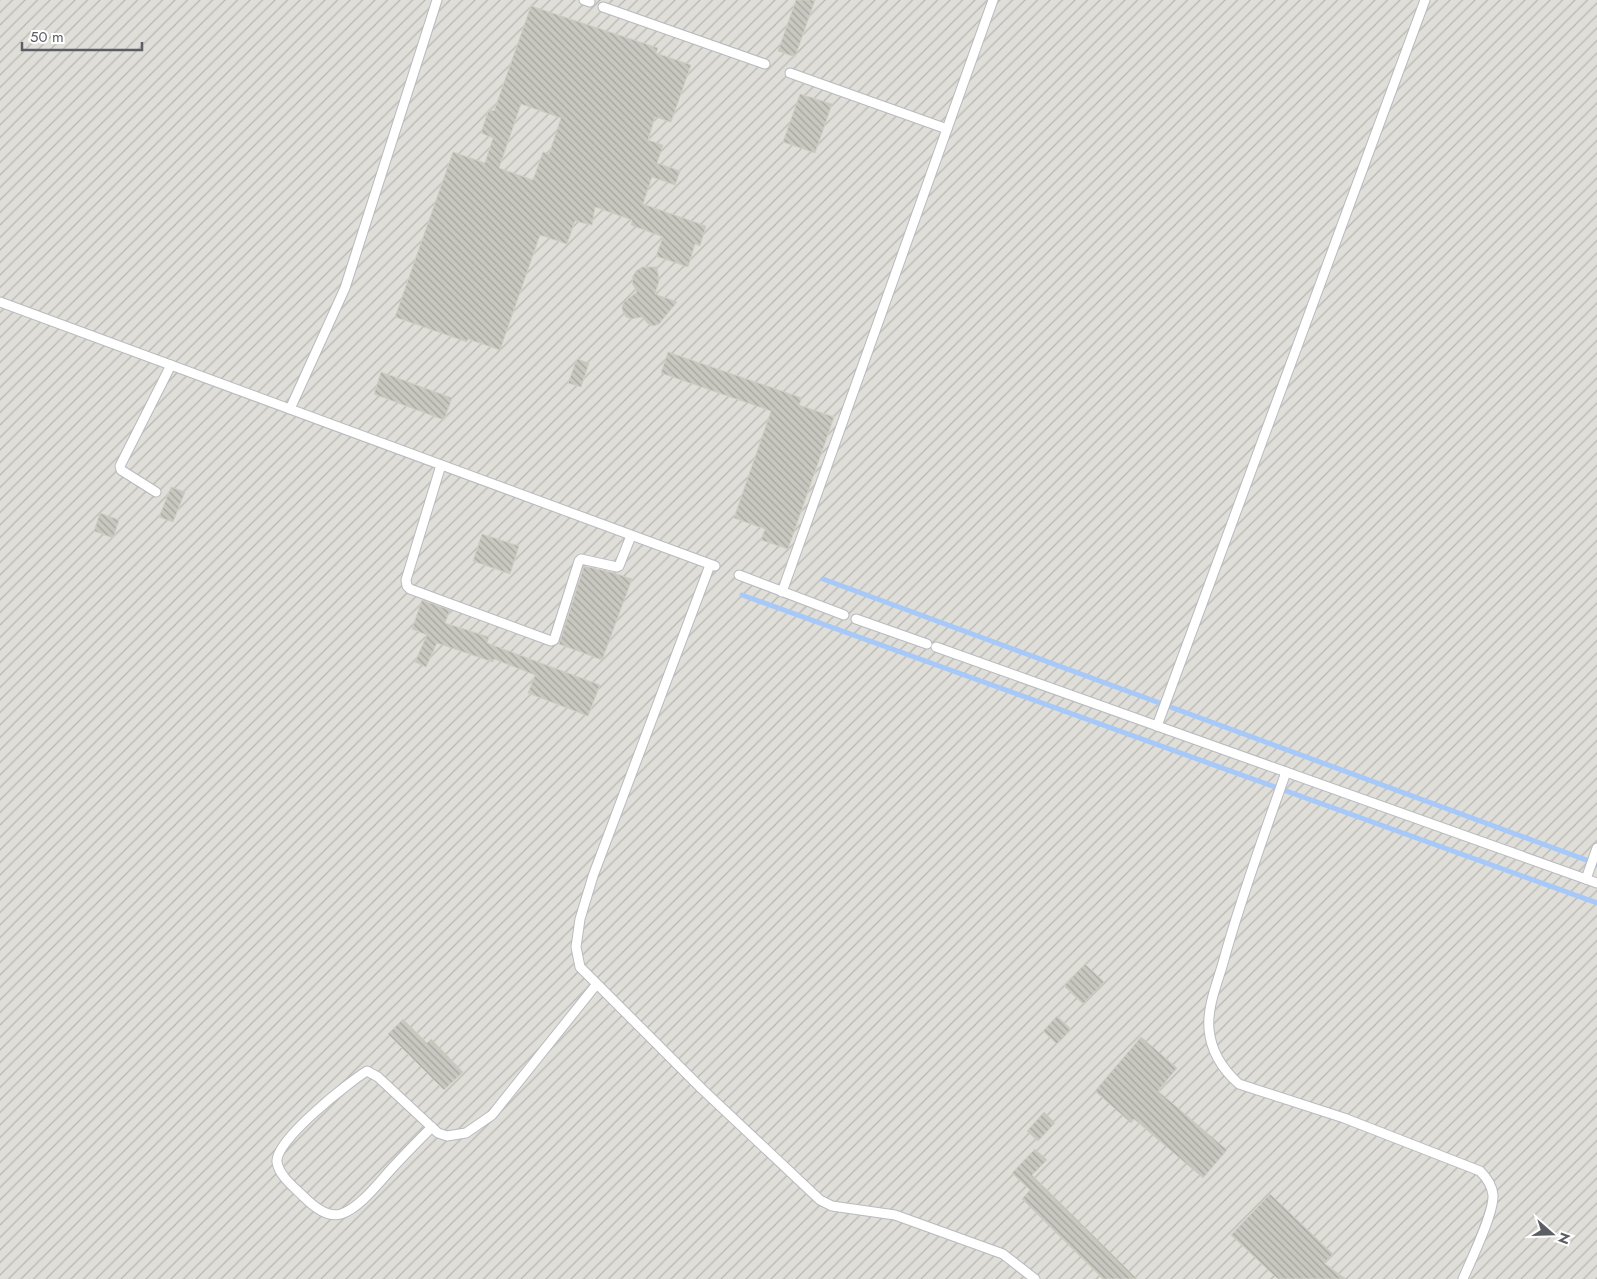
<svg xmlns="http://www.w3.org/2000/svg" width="1597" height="1279" font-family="Jost,sans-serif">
<defs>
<pattern id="industrial-furrows" width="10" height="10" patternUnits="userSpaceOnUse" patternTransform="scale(1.25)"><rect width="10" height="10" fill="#dfded8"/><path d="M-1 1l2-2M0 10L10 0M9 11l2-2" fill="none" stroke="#b8b7b3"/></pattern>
<pattern id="building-back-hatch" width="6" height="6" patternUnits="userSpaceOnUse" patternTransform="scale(1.25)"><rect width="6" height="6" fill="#c8c7c0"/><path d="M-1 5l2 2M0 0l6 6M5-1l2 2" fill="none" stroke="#a5a5a0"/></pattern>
</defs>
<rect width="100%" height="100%" fill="#edece3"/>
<rect fill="url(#industrial-furrows)" x="0" y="0" width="1597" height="1279"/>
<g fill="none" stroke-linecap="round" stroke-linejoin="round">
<g stroke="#a6c9fa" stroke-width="5">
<path d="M823 579 1597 864"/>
<path d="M742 595 1597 903"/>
</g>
</g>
<g fill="url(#building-back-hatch)" stroke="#d2cfc2" fill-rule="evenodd">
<path d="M796 0H815L795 57 778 51Z"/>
<path d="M531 6 658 48 656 53 691 65 671 122 655 117 648 140 663 145 657 163 680 171 675 185 652 177 643 204 706 226 700 246 695 244 688 267 656 256 663 237 631 225 632 220 595 207 592 225 575 221 567 244 540 235 500 350 468 339 467 342 395 317 453 152 485 163 493 138 481 133 489 109 494 111ZM521 104 561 118 549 154 543 152 533 180 499 168Z"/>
<path d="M800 94 832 104 815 153 783 142Z"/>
<path d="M642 267H657L659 281 655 294 677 302 659 324 653 326 648 324 642 317 631 319 626 317 623 312 622 307 624 302 637 292 632 283 633 276 636 271Z"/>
<path d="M668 352 802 398 799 405 834 417 788 549 761 540 765 529 734 518 771 411 661 373Z"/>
<path d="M577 359 589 363 581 387 568 383Z"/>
<path d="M381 372 452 398 444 420 374 394Z"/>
<path d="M171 487 185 492 173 522 159 517Z"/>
<path d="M100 513 119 520 113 538 94 531Z"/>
<path d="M482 534 519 546 510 574 473 561Z"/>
<path d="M584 566 614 573 632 579 602 660 559 644Z"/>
<path d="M422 600 450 610 445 623 489 637 487 643 600 685 588 716 528 693 535 675 494 659 493 662 437 643 426 667 415 662 427 635 412 629Z"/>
<path d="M1085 964 1104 982 1083 1004 1064 986Z"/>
<path d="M1057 1016 1071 1029 1057 1044 1043 1031Z"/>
<path d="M403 1019 427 1043 431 1039 463 1072 444 1090 388 1034Z"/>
<path d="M1141 1037 1177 1068 1158 1091 1227 1150 1203 1178 1134 1119 1131 1123 1095 1091Z"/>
<path d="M1044 1112 1055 1123 1038 1141 1027 1131Z"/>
<path d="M1035 1149 1047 1160 1032 1175 1137 1279H1103L1022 1199 1030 1190 1012 1173Z"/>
<path d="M1270 1194 1333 1254 1324 1263 1346 1279H1278L1231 1235Z"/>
</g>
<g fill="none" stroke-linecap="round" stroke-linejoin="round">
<g stroke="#b8babf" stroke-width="11">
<g id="service">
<path d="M584 0 590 2"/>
<path d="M603 7 765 64"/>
<path d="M790 73 947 129"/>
<path d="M0 302 715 566"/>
<path d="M290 409 345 288 437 0"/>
<path d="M441 465 406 580 407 586 410 589 551 641 554 640 579 561 581 559 617 567 619 566 631 536"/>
<path d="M156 492 121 470 120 466 171 365"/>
<path d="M710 565 593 876 580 919 576 947 580 967 702 1089 820 1200 832 1206 895 1215 1003 1254 1035 1279"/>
<path d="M739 575 844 615"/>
<path d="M782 592 993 0"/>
<path d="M856 619 927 644"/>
<path d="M936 647 1597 883"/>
<path d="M1157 726 1425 0"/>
<path d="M1286 772C1264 835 1241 897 1223 963 1217 984 1207 1007 1209 1029 1211 1052 1222 1069 1239 1084L1344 1118 1480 1171C1487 1178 1492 1185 1493 1195 1494 1213 1471 1260 1463 1279"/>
<path d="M1586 879 1597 848"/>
<path d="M432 1127C420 1139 408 1151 397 1163 382 1178 362 1207 341 1214 327 1218 313 1206 304 1197 295 1188 279 1176 277 1162 274 1141 349 1082 367 1071L378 1077 438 1133 447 1136 466 1133 492 1115 596 985"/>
</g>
</g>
<use href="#service" stroke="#fff" stroke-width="9"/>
</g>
<g transform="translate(1552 1234) rotate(110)" stroke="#ffffff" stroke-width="4" paint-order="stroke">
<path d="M0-4L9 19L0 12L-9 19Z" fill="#5b5e63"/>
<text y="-8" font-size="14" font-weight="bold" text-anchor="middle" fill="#5b5e63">N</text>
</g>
<path d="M22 42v8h120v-8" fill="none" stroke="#5b5e63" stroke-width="2.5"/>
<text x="30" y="42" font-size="15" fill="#5b5e63" stroke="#ffffff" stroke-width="4" paint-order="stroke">50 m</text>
</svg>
